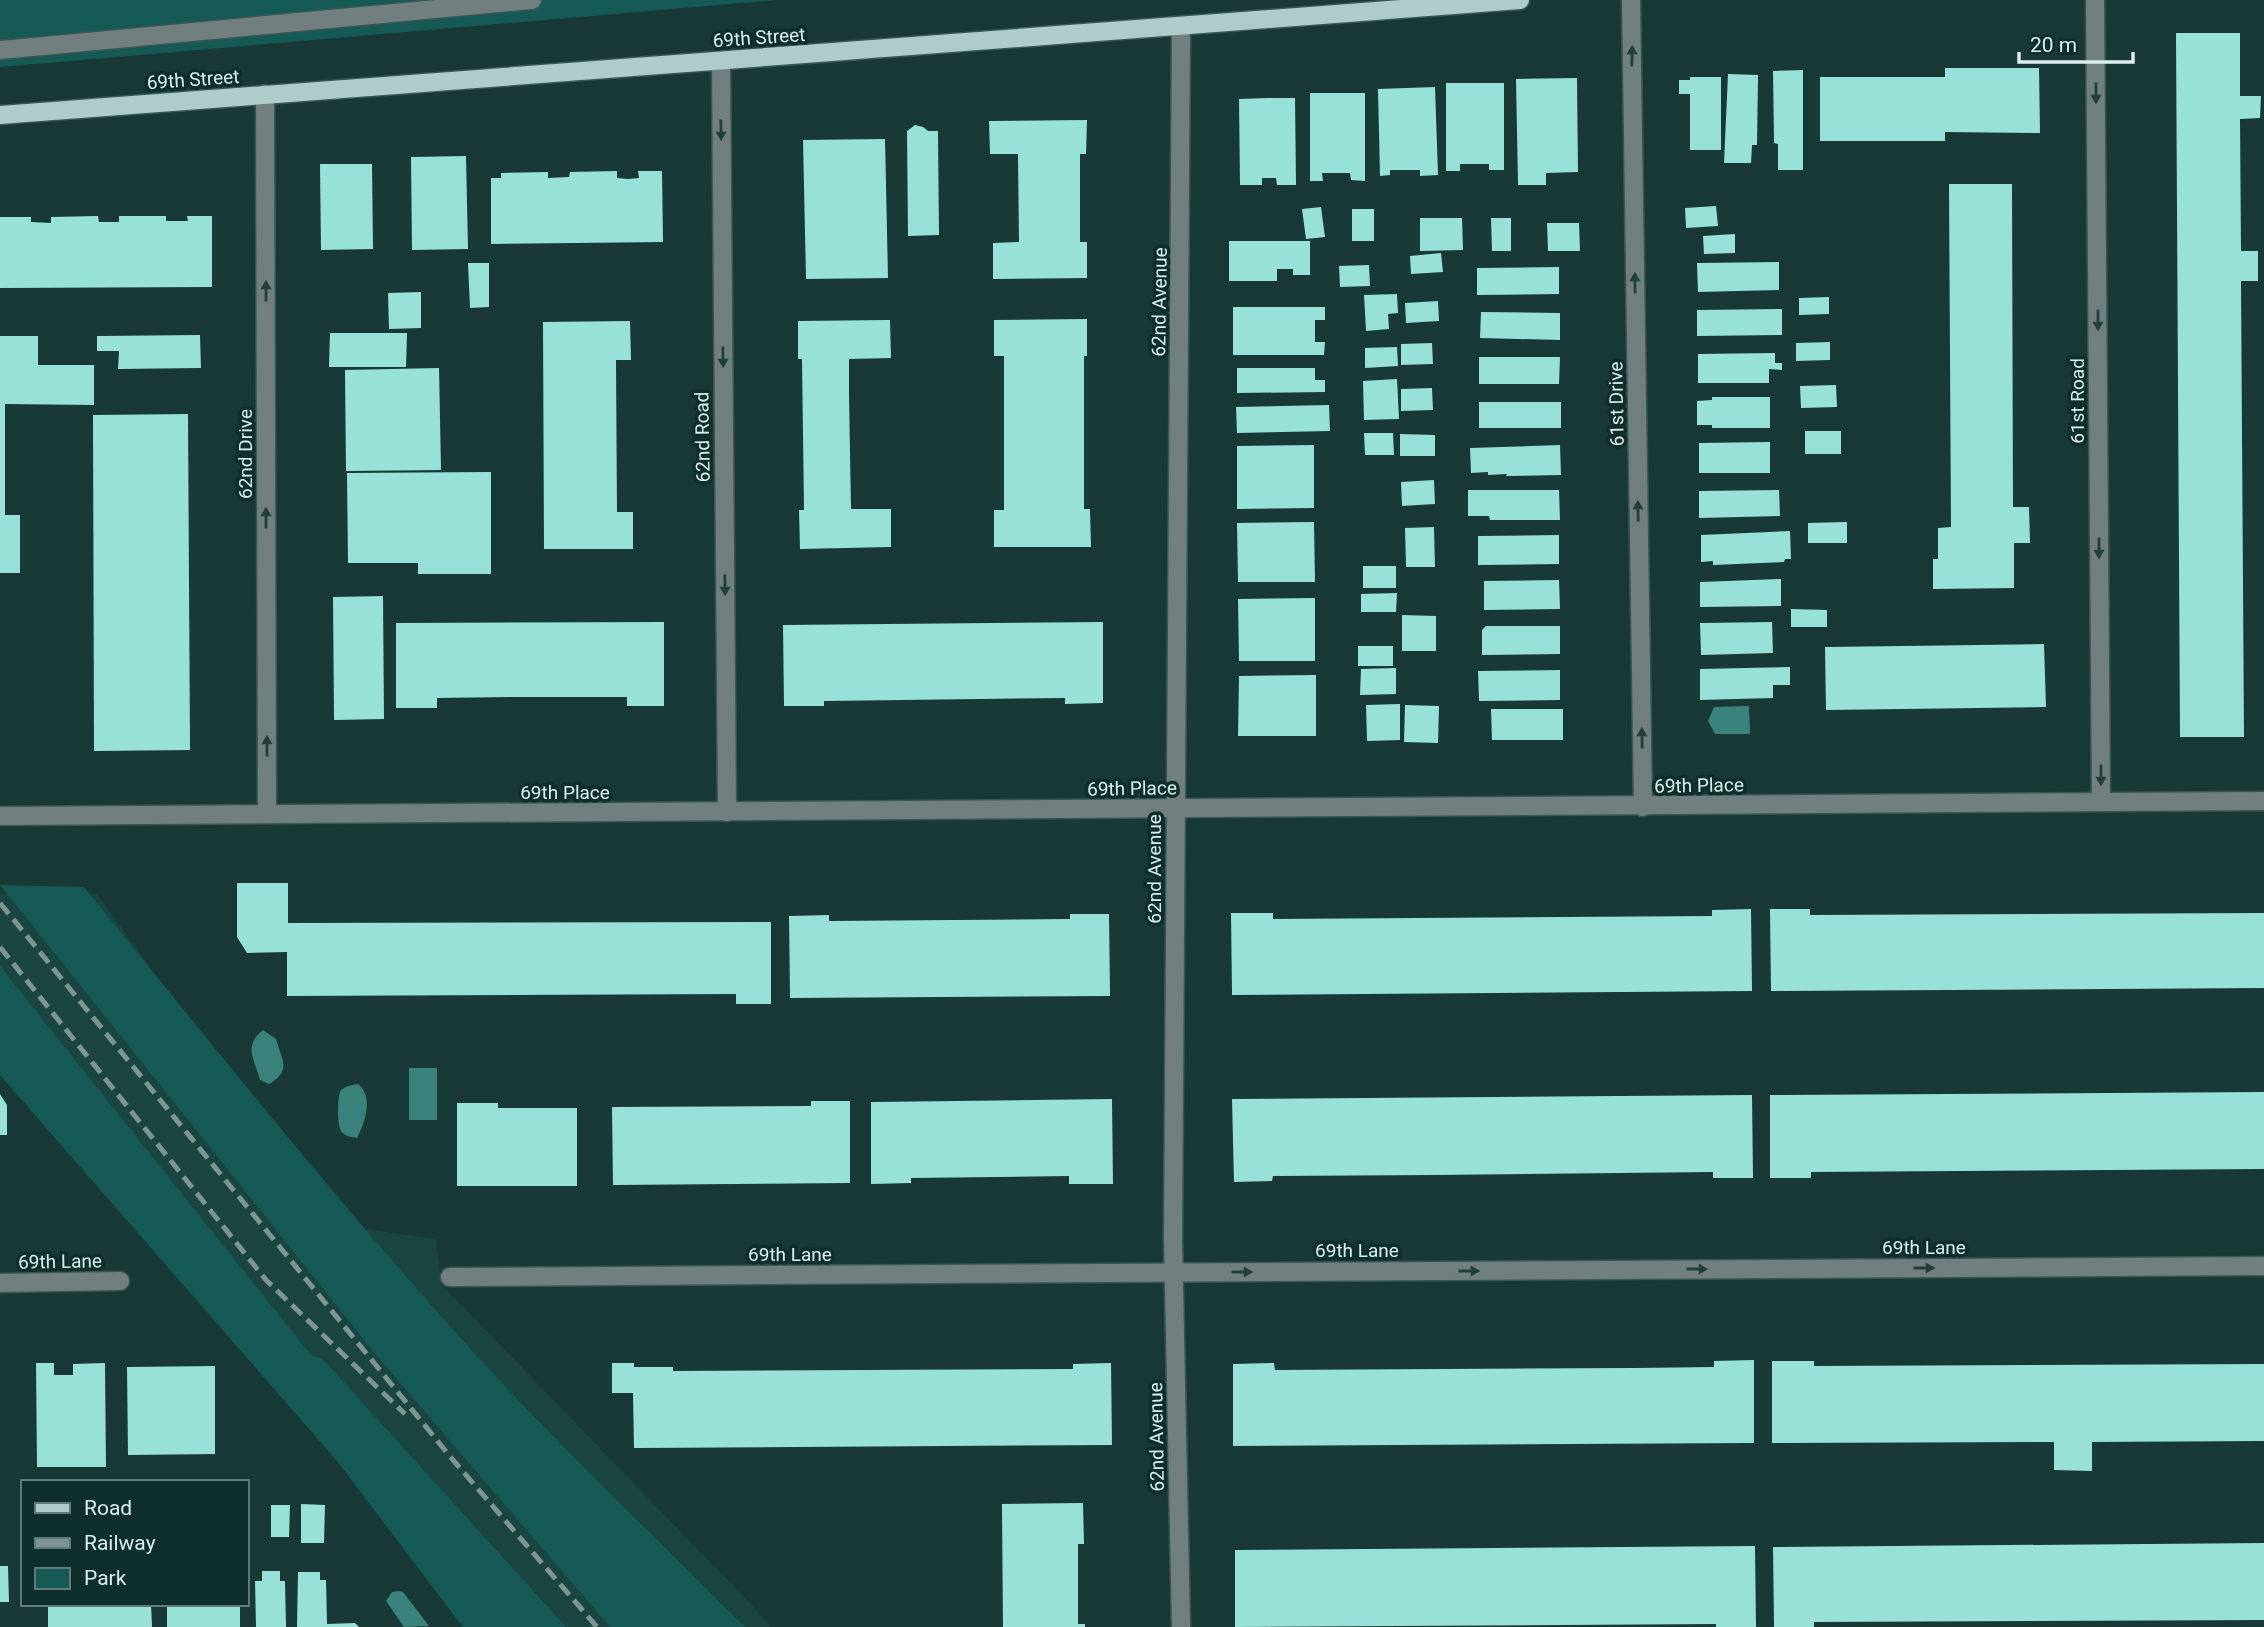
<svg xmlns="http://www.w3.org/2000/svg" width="2264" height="1627" font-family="Roboto,sans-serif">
<rect width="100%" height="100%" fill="#193936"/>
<path fill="#1a4541" d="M0 894H97L337 1225 436 1239 441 1284 747 1600 771 1627H468L416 1566 330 1441 0 1075Z"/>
<g fill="#155a55">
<path d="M0 0H777L0 67Z"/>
<path d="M0 885 84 887C206 1037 327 1189 456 1333 548 1435 648 1530 745 1627H610L377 1356Z"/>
<path d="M0 966 311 1355 322 1358 566 1627H463L337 1461 0 1075Z"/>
</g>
<g fill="#39837c">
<path d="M1749 706 1750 734H1715L1708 721 1714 707Z"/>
<path d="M263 1030 276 1039C282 1060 292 1071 269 1084L260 1080C254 1058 243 1046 263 1030Z"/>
<rect x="409" y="1068" width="28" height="52"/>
<path d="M358 1084C374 1096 365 1123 357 1138 351 1137 344 1136 341 1131 337 1125 337 1095 341 1090 346 1086 352 1085 358 1084Z"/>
<path d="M399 1591 403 1592 429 1626 404 1627 386 1601 392 1592Z"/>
</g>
<g fill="#97e1d9">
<path d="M2176 33H2240V96H2261L2260 118 2240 119 2241 251H2258V281H2241L2244 737H2180Z"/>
<path d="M1945 68H2039L2040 133 1945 132V141H1820V77H1945Z"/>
<path d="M1803 70V170H1778V144L1774 143 1773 71Z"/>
<path d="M1728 74 1758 75 1757 145H1752L1751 163H1724Z"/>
<path d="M1690 77H1721V150H1690V94H1679V80H1690Z"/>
<path d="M1577 78 1578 172 1546 173V185H1518L1516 79Z"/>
<path d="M1446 83H1504V170H1489V164H1460V171H1446Z"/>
<path d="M1435 87 1438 175 1420 176V170H1390V175L1380 176 1378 89Z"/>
<path d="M1310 93H1365V181L1351 180 1350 173H1322L1323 181H1310Z"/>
<path d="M1268 98H1295L1296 185H1277L1276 178H1262V185H1240L1239 99Z"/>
<path d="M1087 120 1086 154H1080V242H1087V278L993 279V243L1019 242 1018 154H990L989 121Z"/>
<path d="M915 125 923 127 928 131H938L939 235 908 236 907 131Z"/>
<path d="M885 139 888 278 806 279 803 140Z"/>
<path d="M466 156 468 249 412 250 411 157Z"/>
<path d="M320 164H372L373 249 321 250Z"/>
<path d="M617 171V178L628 179 639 178 638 171H662L663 242 491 244V178H501V173L548 172V178L569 177 570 172Z"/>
<path d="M1949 184H2012L2013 507H2029L2030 543H2014V588L1933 589V559H1938V528L1951 527Z"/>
<path d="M1716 206 1718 226 1686 228 1685 208Z"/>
<path d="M1321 207 1325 237 1306 239 1302 209Z"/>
<rect x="1352" y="209" width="22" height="32"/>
<path d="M98 216 99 222H119V216H166V221H188L187 216H212V287L0 288V217H31V222L51 223V217Z"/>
<path d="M1420 218H1462L1463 250 1420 251Z"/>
<path d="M1491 218H1511V251H1492Z"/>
<path d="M1547 223H1579L1580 251H1548Z"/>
<path d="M1735 234V253L1704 254 1703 236Z"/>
<path d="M1229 241H1310V275H1293V269H1277V281H1229Z"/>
<path d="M1441 253 1443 272 1411 274 1410 256Z"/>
<path d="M1779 262V290L1698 292 1697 263Z"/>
<path d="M468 263H489V307L470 308Z"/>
<path d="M1369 265 1370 286 1340 287 1339 266Z"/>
<path d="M1559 267V294L1477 295V268Z"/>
<path d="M421 292V328L389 329 388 293Z"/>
<path d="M1397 294 1398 313 1388 314 1389 329 1366 331 1364 295Z"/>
<path d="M1829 297V314L1799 315V298Z"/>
<path d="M1438 301 1439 321 1406 323 1405 303Z"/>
<path d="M1233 307H1325V320H1315V342H1325L1324 355H1233Z"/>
<path d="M1782 309V335L1697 336V310Z"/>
<path d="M1481 312 1560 313V340L1480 338Z"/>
<path d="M1087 319V356H1084V509H1090L1091 547H994V510H1004V356H994V320Z"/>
<path d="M890 320 891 358 849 359V395L851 509H891V547L800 549 799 510H804L802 359H798V321Z"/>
<path d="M630 321 631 360H616L617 512H633V549H544L543 322Z"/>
<path d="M330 333H407L406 367H329Z"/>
<path d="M200 335 201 368 118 369 119 351H97V336Z"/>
<path d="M0 336H38V365H94V405L5 404V515H20V573H0Z"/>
<path d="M1830 342V360L1796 361V343Z"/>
<path d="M1432 343 1433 364 1401 365V344Z"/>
<path d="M1397 347 1398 366 1365 368V348Z"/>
<path d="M1775 353V363H1782V370L1769 369V383H1698V354Z"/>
<path d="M1479 357H1560L1559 384H1479Z"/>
<path d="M439 368 441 470 346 471 345 370Z"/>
<path d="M1237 368H1315V380H1325V392L1237 393Z"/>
<path d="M1397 379 1399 419 1364 420 1363 381Z"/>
<path d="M1836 385 1837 407 1801 408 1800 386Z"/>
<path d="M1432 388 1433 410 1401 411V389Z"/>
<path d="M1712 397H1770V428H1712V425H1697V401L1712 400Z"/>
<rect x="1479" y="402" width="82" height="26"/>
<path d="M1329 405 1330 431 1237 433 1236 407Z"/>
<path d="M188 414 190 750 94 751 93 415Z"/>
<rect x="1805" y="431" width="36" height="23"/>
<path d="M1364 433H1393L1394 455H1365Z"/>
<path d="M1400 434 1435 435V456H1400Z"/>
<path d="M1770 442V473H1699V443Z"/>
<path d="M1314 445V508L1237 509V446Z"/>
<path d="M1560 445 1561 475 1506 476 1507 474 1488 475V472L1471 473 1470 448Z"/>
<path d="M491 472V574H418V563H348L347 473Z"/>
<path d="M1434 480 1435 504 1402 506 1401 482Z"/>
<path d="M1468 490H1559L1560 520H1490L1489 516H1468Z"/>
<path d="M1779 490 1780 516 1699 518V491Z"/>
<path d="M1314 522 1315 582H1238L1237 523Z"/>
<path d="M1847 522V543H1808V523Z"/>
<path d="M1434 527 1435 567H1406L1405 528Z"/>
<path d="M1790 531 1791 559H1785L1784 562 1713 565V561L1701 562V535Z"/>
<path d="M1559 535V564L1478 565V536Z"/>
<rect x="1363" y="566" width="33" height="22"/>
<path d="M1781 579V606L1700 607V582Z"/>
<path d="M1559 580 1560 609 1484 610V581Z"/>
<path d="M1397 593 1396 612H1361V594Z"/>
<path d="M383 596 384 719 334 720 333 597Z"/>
<path d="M1315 598V661H1239L1238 599Z"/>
<path d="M1791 609 1827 610V627H1791Z"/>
<path d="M1402 615 1436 616V651H1402Z"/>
<path d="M664 622V706H627V697H512L437 698V708H396V623Z"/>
<path d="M1103 622V703L1065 704V698L824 701V706H784L783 625Z"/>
<path d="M1772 622 1773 653 1701 655 1700 623Z"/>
<path d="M1486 626H1560V654L1482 655V630Z"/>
<path d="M2044 644 2046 707 1826 710 1825 647Z"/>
<rect x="1358" y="646" width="35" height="20"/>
<path d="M1790 667V685H1773V698L1700 700V669Z"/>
<path d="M1396 668V694L1360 695 1361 669Z"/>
<path d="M1560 670V700L1479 701 1478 671Z"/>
<path d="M1316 675V736H1238L1239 676Z"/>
<path d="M1400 704V740L1367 741 1366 705Z"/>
<path d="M1405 705 1439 706 1438 743 1404 742Z"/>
<path d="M1491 709H1563V740H1492Z"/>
<path d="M237 883H288V923L771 922V1004H736V994L287 996V952L247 953 237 937Z"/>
<path d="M1751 909 1752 991 1232 995 1231 913H1273V919L1712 916V910Z"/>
<path d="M1770 909H1810V915L2264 913V988L1771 991Z"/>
<path d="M1070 914H1109L1110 996 790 998 789 916 829 915V921L1070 919Z"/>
<path d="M2264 1092V1169L1811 1172V1178H1770V1095Z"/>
<path d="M0 1094 7 1105V1135H0Z"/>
<path d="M1752 1095 1753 1178H1713V1172L1433 1175 1273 1176 1272 1181 1234 1182 1232 1099Z"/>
<path d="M1112 1099 1113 1184H1069V1176L911 1178V1183L871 1184V1102Z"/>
<path d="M811 1101H850V1183L613 1185 612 1107 811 1106Z"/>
<path d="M457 1103H498V1108H577V1186H457Z"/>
<path d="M1754 1360V1443L1233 1446V1364L1274 1363 1275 1370 1634 1368 1714 1367V1361Z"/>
<path d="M1772 1361H1814V1366L2264 1364V1441L2092 1442V1471L2054 1470V1442L1772 1443Z"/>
<path d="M36 1363H54V1375H73V1364L105 1363 106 1467H37Z"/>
<path d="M612 1363H634V1367H673V1371L1073 1369V1364L1111 1363 1112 1445 634 1448 633 1393H612Z"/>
<path d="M215 1366V1454L128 1455 127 1367Z"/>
<path d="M1083 1503 1084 1544H1078V1624H1085V1627H1003L1002 1504Z"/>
<path d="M301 1504 325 1505 324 1543H301Z"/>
<path d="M271 1505H290L289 1537H271Z"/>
<path d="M2264 1543V1620L1814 1622V1627H1774L1773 1547Z"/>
<path d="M1755 1546 1756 1627H1716V1624L1235 1627V1550Z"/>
<path d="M0 1566H8L9 1602H0Z"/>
<path d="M262 1571H280V1581H285L286 1627H256L255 1581H262Z"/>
<path d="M298 1572H320V1580H326L327 1624 355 1623 359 1627H297Z"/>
<path d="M48 1604H151L152 1627H48Z"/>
<rect x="167" y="1604" width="73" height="23"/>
</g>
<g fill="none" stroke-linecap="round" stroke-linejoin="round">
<g stroke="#385653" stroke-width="21">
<g id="minor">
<path d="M1631 0 1643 807"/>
<path d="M2095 0 2101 802"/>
<path d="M1181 27 1173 1238 1181 1627"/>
<path d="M0 50 532 0"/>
<path d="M721 62 727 812"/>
<path d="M265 94 267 814"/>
<path d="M0 816 2264 801"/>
<path d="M450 1277 2264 1266"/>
<path d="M0 1283 120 1281"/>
</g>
</g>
<g stroke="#385653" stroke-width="21">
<path id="major" d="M0 115 1520 0"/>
</g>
<use href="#minor" stroke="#71807e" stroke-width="18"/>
<use href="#major" stroke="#aeccc9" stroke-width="18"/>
<g stroke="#7d9694" stroke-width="5" stroke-dasharray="14 7" stroke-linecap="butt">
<path d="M0 903 453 1460 597 1627"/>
<path d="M0 947 266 1280 405 1414"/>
</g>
</g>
<defs><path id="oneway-solid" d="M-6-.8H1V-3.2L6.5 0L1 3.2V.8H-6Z" transform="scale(1.75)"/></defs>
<g fill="#223f3c">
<use href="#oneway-solid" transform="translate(1632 56) rotate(-89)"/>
<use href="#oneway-solid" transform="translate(2096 93) rotate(90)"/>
<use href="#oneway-solid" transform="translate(721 130) rotate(89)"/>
<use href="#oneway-solid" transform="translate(1635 283) rotate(-91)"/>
<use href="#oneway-solid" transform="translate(266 291) rotate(-90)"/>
<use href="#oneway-solid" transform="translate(2098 320) rotate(90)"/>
<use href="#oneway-solid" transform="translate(723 357) rotate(89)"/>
<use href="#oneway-solid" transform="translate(1638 511) rotate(-91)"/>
<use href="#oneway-solid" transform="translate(266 518) rotate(-90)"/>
<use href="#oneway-solid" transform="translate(2099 548) rotate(90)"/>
<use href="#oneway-solid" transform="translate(725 585) rotate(89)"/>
<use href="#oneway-solid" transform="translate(1642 738) rotate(-91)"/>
<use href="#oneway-solid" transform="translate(267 746) rotate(-90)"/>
<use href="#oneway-solid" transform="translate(2101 775) rotate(90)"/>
<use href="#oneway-solid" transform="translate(1924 1268)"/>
<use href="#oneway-solid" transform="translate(1697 1269)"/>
<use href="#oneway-solid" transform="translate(1469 1271)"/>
<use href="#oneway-solid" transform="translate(1242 1272)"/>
</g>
<g text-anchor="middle" stroke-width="7" stroke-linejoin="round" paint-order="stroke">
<g font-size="19" fill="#dceeec" stroke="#0e2f2c">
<text transform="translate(759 37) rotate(-4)" y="7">69th Street</text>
<text transform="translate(193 79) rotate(-4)" y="7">69th Street</text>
<text transform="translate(1159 302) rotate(-89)" y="7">62nd Avenue</text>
<text transform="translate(2077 401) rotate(-90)" y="7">61st Road</text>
<text transform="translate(1616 404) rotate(-91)" y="7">61st Drive</text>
<text transform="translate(702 437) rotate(-91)" y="7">62nd Road</text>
<text transform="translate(245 454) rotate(-90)" y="7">62nd Drive</text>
<text transform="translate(1699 785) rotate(-1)" y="7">69th Place</text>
<text transform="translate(1132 788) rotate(-1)" y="7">69th Place</text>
<text x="565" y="799">69th Place</text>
<text transform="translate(1154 869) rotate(-90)" y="7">62nd Avenue</text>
<text x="1924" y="1254">69th Lane</text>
<text x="1357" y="1257">69th Lane</text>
<text x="790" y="1261">69th Lane</text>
<text transform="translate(60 1261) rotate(-1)" y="7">69th Lane</text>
<text transform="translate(1156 1437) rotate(-91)" y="7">62nd Avenue</text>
</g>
</g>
<rect x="21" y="1480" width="228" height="126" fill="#0e2f2c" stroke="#607b79" stroke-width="2"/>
<rect x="35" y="1503" width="35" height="10" fill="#aeccc9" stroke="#607b79" stroke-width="2"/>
<text x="84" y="1515" font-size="21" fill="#dceeec">Road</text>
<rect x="35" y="1538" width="35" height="10" fill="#7d9694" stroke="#607b79" stroke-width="2"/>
<text x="84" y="1550" font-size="21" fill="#dceeec">Railway</text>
<rect x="35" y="1568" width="35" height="21" fill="#155a55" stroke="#607b79" stroke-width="2"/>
<text x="84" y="1585" font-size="21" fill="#dceeec">Park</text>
<path d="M2019 52v10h114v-10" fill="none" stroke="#dceeec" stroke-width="3.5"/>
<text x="2030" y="52" font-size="21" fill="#dceeec" stroke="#0e2f2c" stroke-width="5" paint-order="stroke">20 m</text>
</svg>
